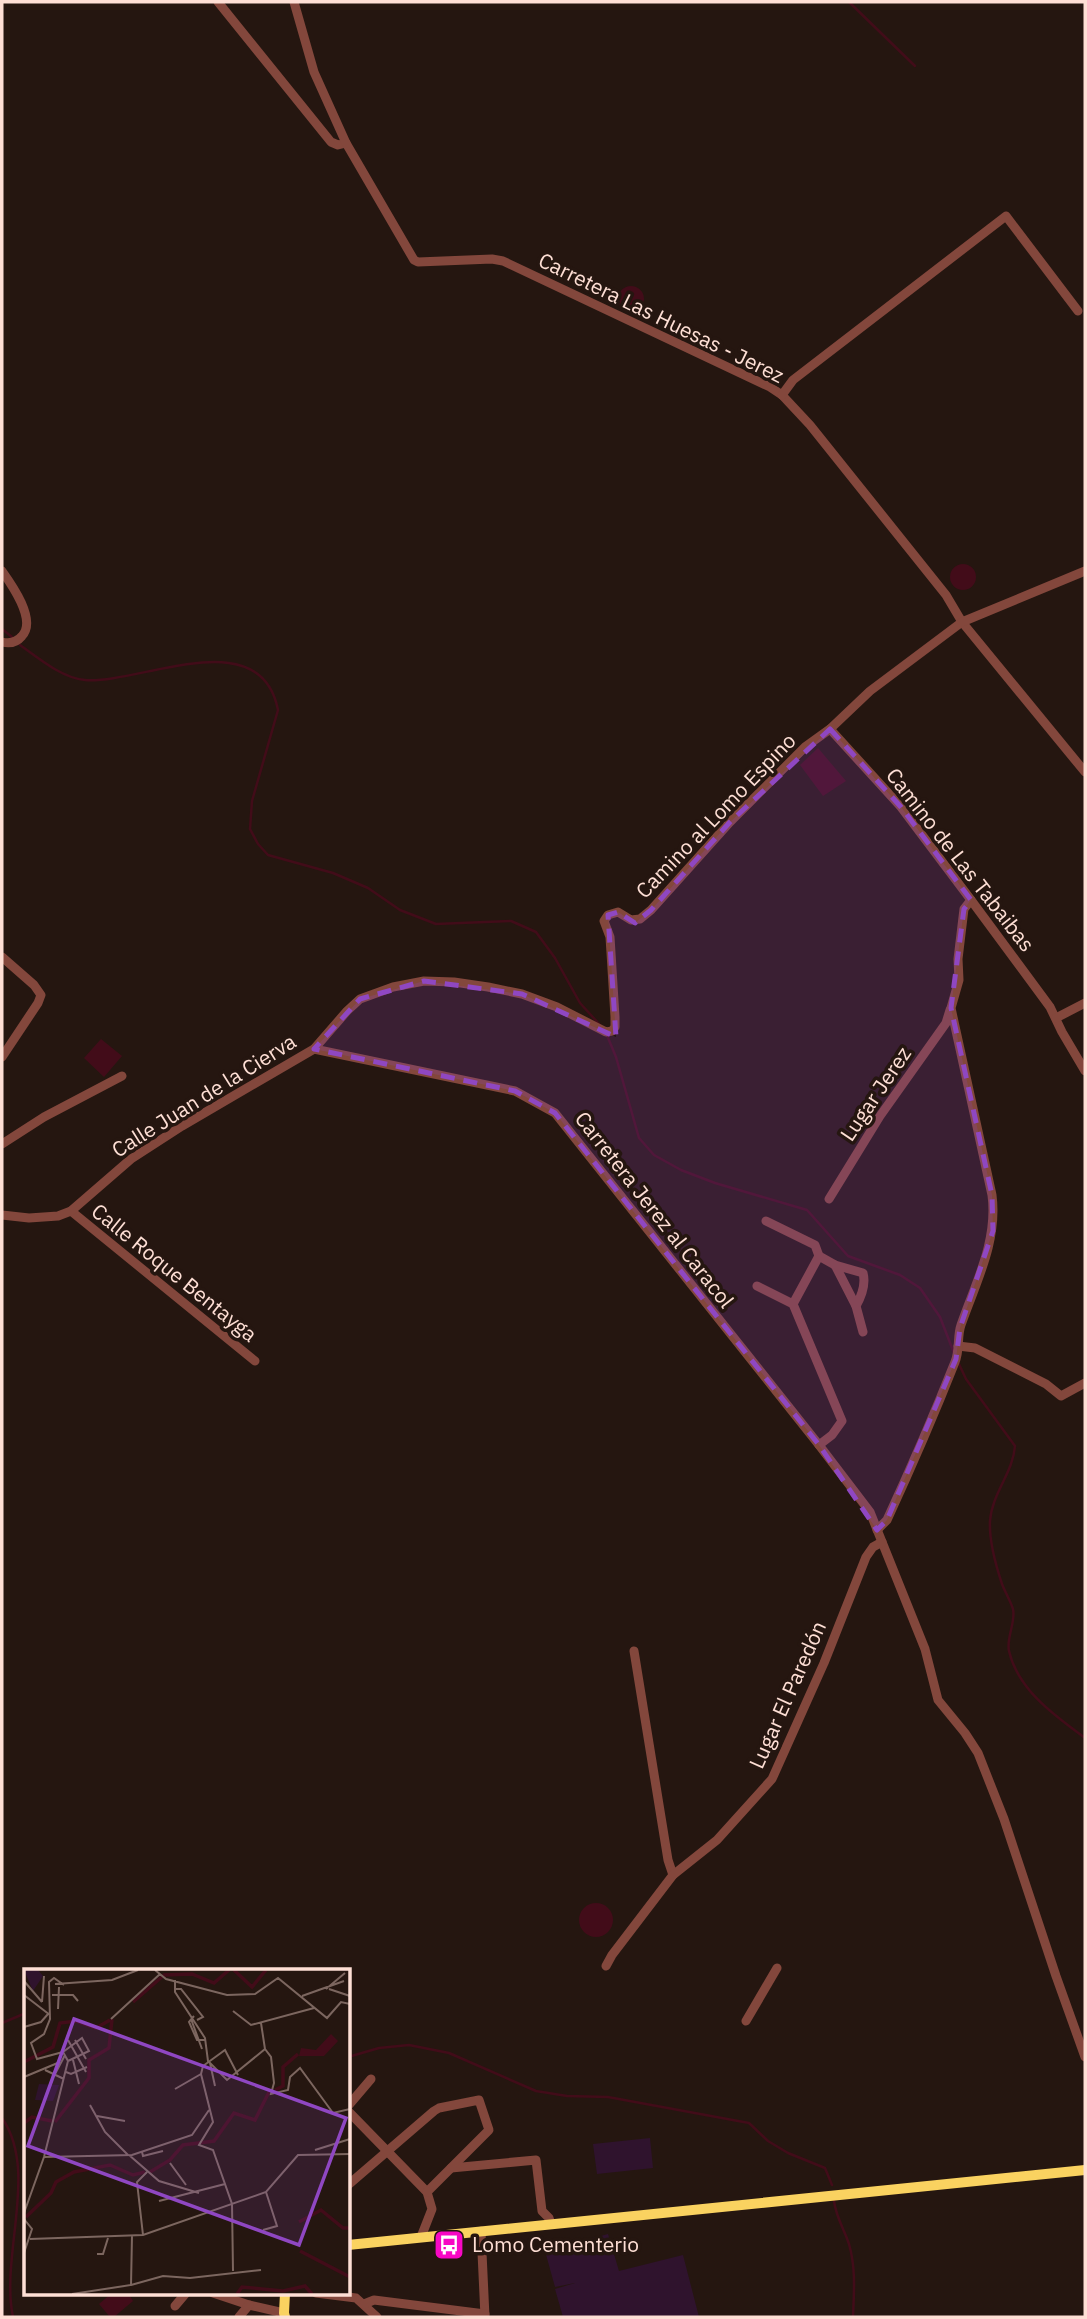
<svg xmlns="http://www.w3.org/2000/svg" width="1087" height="2319" font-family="'IBM Plex Sans',sans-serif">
<rect width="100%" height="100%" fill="#251610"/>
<g fill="#2f132d">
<path d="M650 2138 653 2168 597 2174 593 2144Z"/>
<path d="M608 2234 619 2271 683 2255 699 2317H563L555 2289 575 2283 555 2287 545 2251Z"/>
</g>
<g fill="#420c19">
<circle cx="631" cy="299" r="13"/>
<circle cx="963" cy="577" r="13"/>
<path d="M818 748 846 781 823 796 800 765Z"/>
<path d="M101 1039 122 1056 104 1077 84 1058Z"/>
<circle cx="596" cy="1920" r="17"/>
<path d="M112 2293H128L133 2301 114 2317H110L99 2304Z"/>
</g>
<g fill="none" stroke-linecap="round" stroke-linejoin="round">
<g stroke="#420c19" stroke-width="2.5">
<path d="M849 2 915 66"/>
<path d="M2 629 12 637"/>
<path d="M20 645C38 658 62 678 85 680 141 684 261 621 278 710L252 801 250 829 258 844 268 855 333 873 368 888 400 910 436 924 511 921 536 932 555 958 580 1003 600 1025"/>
<path d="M606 1033 616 1057 639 1138 654 1155 681 1170 715 1183 807 1210 848 1256 900 1275 920 1288 940 1317 954 1353"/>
<path d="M958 1362 966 1379 1015 1446C1013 1473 992 1493 990 1521 989 1540 996 1566 1002 1584 1005 1592 1010 1600 1013 1609 1016 1622 1006 1638 1009 1651 1018 1690 1055 1716 1085 1738"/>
<path d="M2 2023 26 2013"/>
<path d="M348 2057 379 2048 409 2045 449 2053 536 2091 567 2096 608 2097 749 2123 768 2141 788 2153 825 2168 832 2185"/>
<path d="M2 2118C39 2171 0 2255 13 2317"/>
<path d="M834 2201C836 2217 844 2229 849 2244 856 2268 854 2292 853 2317"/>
</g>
<g stroke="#83473c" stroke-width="9">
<path d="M218 2 331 142 338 145 346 143"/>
<path d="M294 2 314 72 346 143 414 260 418 262 492 259 503 261 770 387 782 395 810 425 946 595 962 622 1085 772"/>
<path d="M782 395 793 380 1006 216 1078 311"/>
<path d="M2 571C12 585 37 620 22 636 17 642 10 644 2 642"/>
<path d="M830 729 901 807 971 900 1050 1007 1062 1032 1085 1071"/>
<path d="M2 957 34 985 41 995 38 1003 2 1057"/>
<path d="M1056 1018 1085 1003"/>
<path d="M314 1049 515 1091 555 1113 819 1445 870 1512 925 1649 938 1700 965 1733 978 1753 1004 1819 1056 1976 1085 2057"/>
<path d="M2 1144 44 1117 122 1076"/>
<path d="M829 1199 880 1116 946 1023 950 1010"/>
<path d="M71 1211 255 1361"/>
<path d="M2 1215 29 1218 58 1216 71 1211 131 1159 182 1126 314 1049 347 1011 360 999 393 987 424 981 454 982 488 987 522 994 557 1007 606 1032 612 1031 615 1027V1017L610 937 604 921 608 915 618 912 631 920 640 919 651 910 730 822 805 747 830 729 870 691 962 622 1085 571"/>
<path d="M766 1221 815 1245 819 1256 793 1304"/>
<path d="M819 1256 835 1265 863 1273C866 1284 861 1297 856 1306"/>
<path d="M835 1265 856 1306 863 1332"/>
<path d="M757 1286 793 1304 842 1421 832 1435 819 1445"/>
<path d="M958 1346 975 1348 1046 1384 1061 1396 1085 1383"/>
<path d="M877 1530 887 1520C911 1468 934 1415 955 1362 960 1350 957 1336 961 1325 976 1282 998 1241 992 1195L951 1008 959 980 958 959 964 909 971 900"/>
<path d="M634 1651 668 1860 673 1875"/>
<path d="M606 1966 612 1955 673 1875 717 1840 772 1779 824 1663 866 1557 873 1547 882 1542"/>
<path d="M746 2021 777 1968"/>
<path d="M348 2106 371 2079"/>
<path d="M348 2111 427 2192 432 2209 421 2237"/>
<path d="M451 2168 536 2160 542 2211 549 2218 551 2224"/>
<path d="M348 2185 434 2111 439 2108 479 2100 489 2130 427 2192"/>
<path d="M481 2231 485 2317"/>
<path d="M213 2293 249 2305 284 2313"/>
<path d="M316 2293 356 2298 377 2317"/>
<path d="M364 2304 374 2300 485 2314"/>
<path d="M175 2306 186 2293"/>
<path d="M239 2317 249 2305"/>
</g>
<g stroke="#fad260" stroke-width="10">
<path d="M348 2245 1085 2170"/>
<path d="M285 2317 284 2313 285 2293"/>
</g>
</g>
<path fill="#8f47c2" fill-opacity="0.2" stroke="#8f47c2" stroke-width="5" stroke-dasharray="14 9" stroke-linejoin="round" d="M830 729 901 807 971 900 964 909 951 1008 992 1195 993 1231 960 1328 956 1359 887 1520 877 1530 819 1445 555 1113 515 1091 314 1049 360 999 424 981 522 994 616 1037 608 915 618 912 635 923 651 910 730 822Z"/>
<defs>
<g id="bus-square" transform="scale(1.575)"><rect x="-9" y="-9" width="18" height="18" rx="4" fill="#f708c4" stroke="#251610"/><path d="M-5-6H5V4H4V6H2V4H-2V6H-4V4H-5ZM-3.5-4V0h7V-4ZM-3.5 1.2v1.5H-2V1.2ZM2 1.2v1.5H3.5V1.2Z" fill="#fff"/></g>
</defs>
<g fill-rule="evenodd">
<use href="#bus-square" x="449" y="2245"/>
</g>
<g text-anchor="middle" stroke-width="7" stroke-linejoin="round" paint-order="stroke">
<g font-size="21" fill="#fedfd5" stroke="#251610">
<text transform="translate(661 318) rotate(26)" y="7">Carretera Las Huesas - Jerez</text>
<text transform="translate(716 816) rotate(-46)" y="7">Camino al Lomo Espino</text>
<text transform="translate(960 860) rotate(52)" y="7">Camino de Las Tabaibas</text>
<text transform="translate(876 1094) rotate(-56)" y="7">Lugar Jerez</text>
<text transform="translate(204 1096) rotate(-32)" y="7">Calle Juan de la Cierva</text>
<text transform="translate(654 1210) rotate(52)" y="7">Carretera Jerez al Caracol</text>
<text transform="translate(174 1273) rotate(39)" y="7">Calle Roque Bentayga</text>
<text transform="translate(788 1695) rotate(-66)" y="7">Lugar El Paredón</text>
</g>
<g font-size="21" fill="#fedfd5" stroke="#251610" text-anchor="start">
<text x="472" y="2252">Lomo Cementerio</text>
</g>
</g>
<g transform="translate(24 1969)">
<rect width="326" height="326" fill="#251610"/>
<path d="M0 1H14L19 7 9 22ZM15 115 35 116 29 132 11 131Z" fill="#2f132d"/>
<path d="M307 65 314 72 300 87H275L277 79 292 81Z" fill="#420c19"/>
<path fill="none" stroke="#420c19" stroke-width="3.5" d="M210 1 228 18 242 1M109 33 140 6 168 5 190 14 205 1M0 93 29 78 36 54 52 52 72 59 86 51M251 121 259 117V98L274 85M31 153 65 109V91L85 79 88 50M0 154 8 148 28 152M126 203 146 191 159 176 190 172 210 144 231 151 245 123M2 248 27 224 32 213 50 203 86 196 109 206 121 203M275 253 297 241 319 259H326M276 282 326 308M213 325 218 318 259 322 281 317 288 325"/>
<path fill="none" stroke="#7c665f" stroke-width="2" d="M131 1 142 10 203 26 231 25 254 9 303 49 317 33 326 35M151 11V23L181 69 184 92 203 111 241 80 237 54M0 12 18 33M31 15 88 11 114 1M151 20H157L179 48 173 51M302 20 321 4M305 20 326 27M0 26 26 46M28 26H49L54 32M278 27 320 12M18 33 20 7M34 40 35 18M209 42 227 56 290 39M170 47 165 53 173 71H181M87 50 136 5M167 50 178 80M0 58 17 53 24 45M44 71 62 103M51 71 62 90M241 80 247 88 250 114 247 125 264 121 266 108 276 99 309 144 326 140M39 83 58 69 65 82 44 92M49 91 55 115M186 94 191 117M21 101 40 110M42 103 47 105 63 98M30 107 41 86M0 108 36 93M151 120 177 105M66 136 81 163 104 186M73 147 101 152M291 181 326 170M118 183 119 187 139 182M105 186 135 212 175 224M20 188 108 186 168 166 185 141M146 194 162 216M135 232 201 215M0 244 20 188 44 92 39 83 13 90 7 74 20 65 26 50 25 13 30 9 40 16M0 250 8 260 0 284M239 261 253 257 242 223M119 266 113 213 123 203M6 270 119 266 242 223 274 186 326 185M73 285H79L84 269M209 302 208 235 189 181 175 176 189 153 177 105 179 97 201 81 214 106M107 316 139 307 166 309 237 301M48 325 107 316 108 267"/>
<path fill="#8f47c2" fill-opacity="0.15" stroke="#8f47c2" stroke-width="3.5" d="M50 50 322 149 275 276 4 177Z"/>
<rect width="326" height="326" fill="none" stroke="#fedfd5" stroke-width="3.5"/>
</g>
<rect width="1087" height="2319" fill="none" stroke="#fedfd5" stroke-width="7"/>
</svg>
